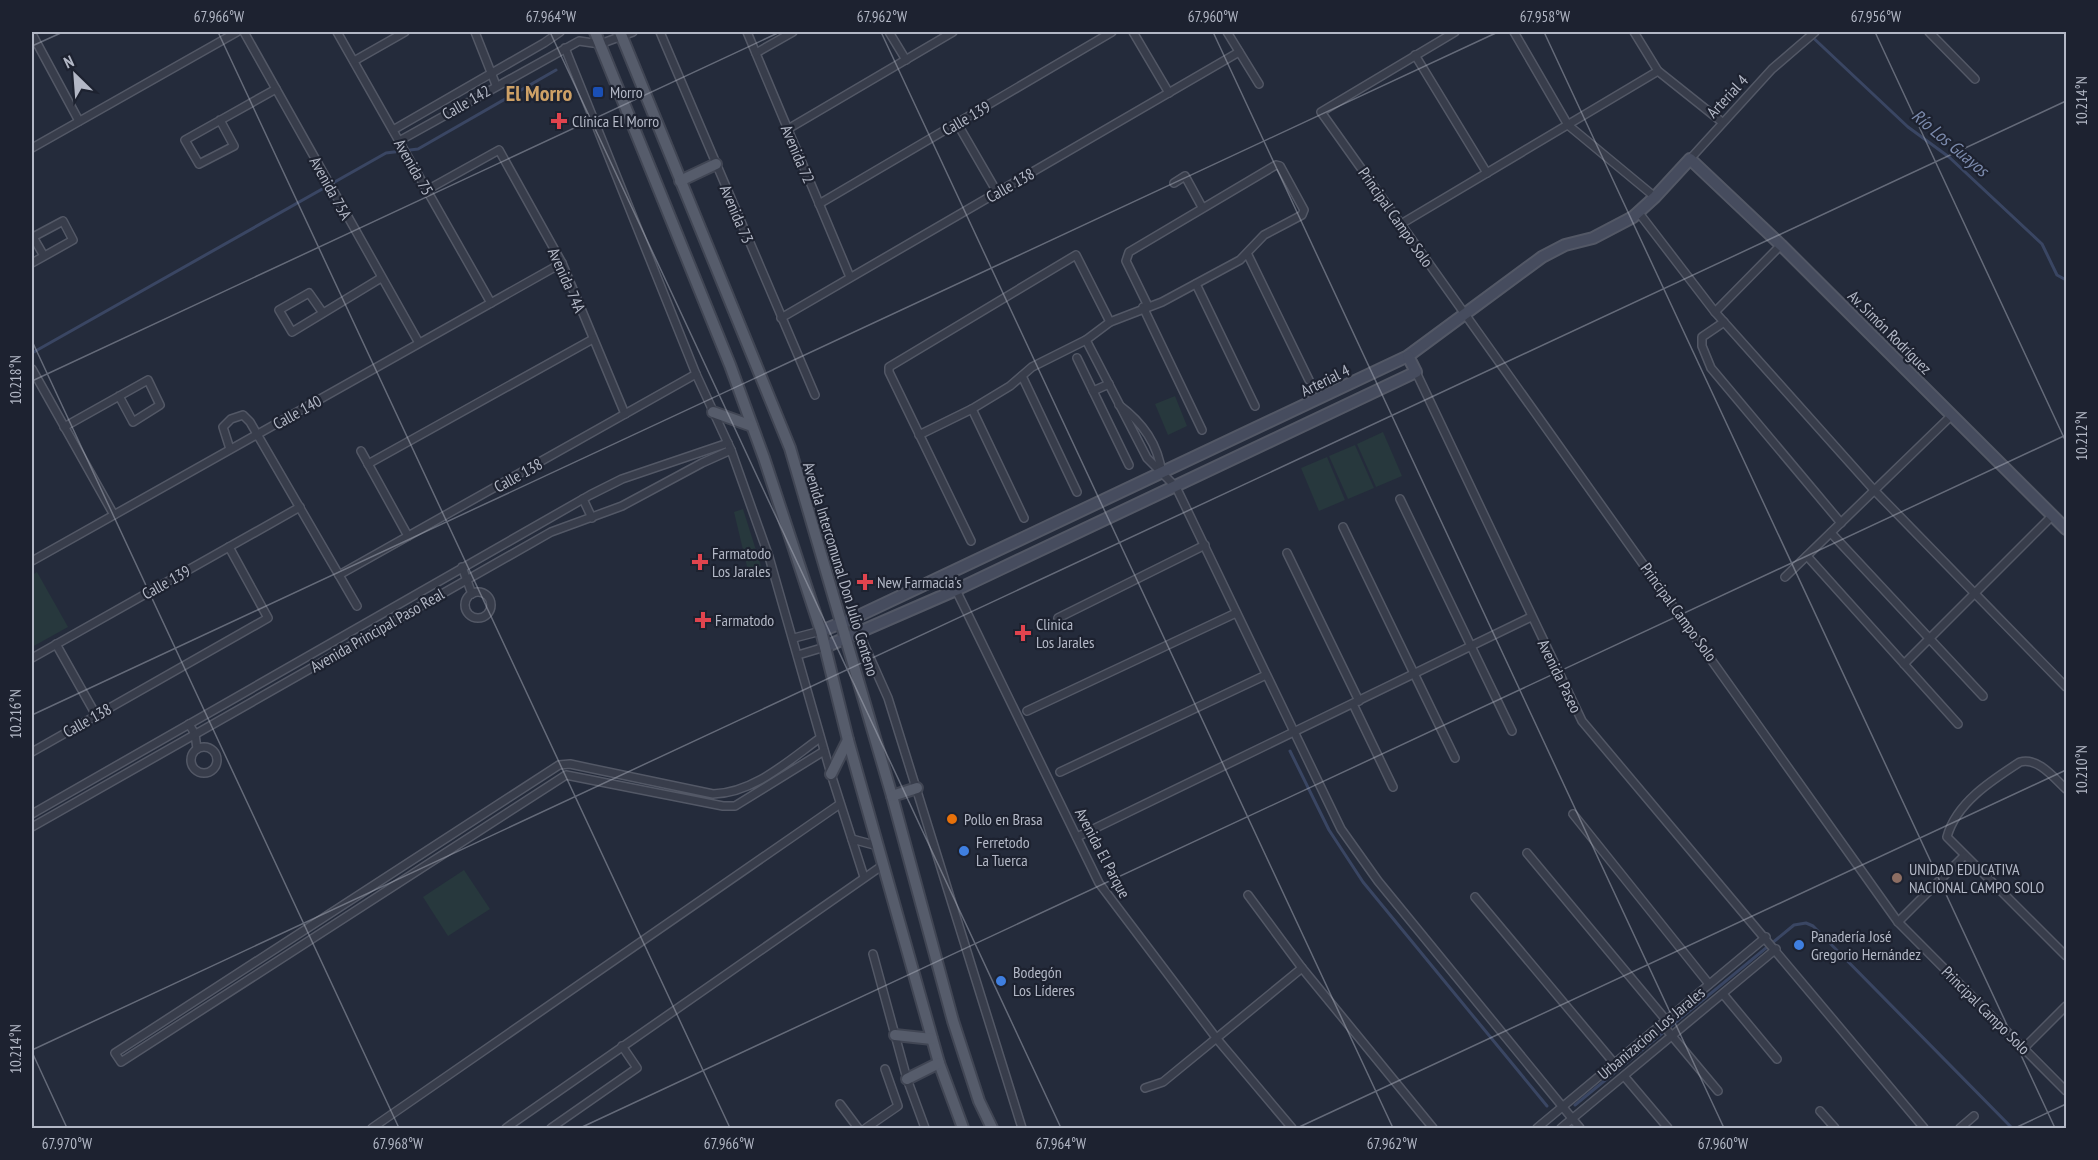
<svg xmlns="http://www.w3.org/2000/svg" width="2098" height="1160" font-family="'PT Sans Narrow',sans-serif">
<rect width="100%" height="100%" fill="#242b3b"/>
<g fill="#27383d">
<path d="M1175 396 1187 426 1168 435 1155 404Z"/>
<path d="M1383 432 1402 476 1376 487 1357 444Z"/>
<path d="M1355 445 1374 488 1348 499 1329 456Z"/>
<path d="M1327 457 1345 500 1319 511 1301 468Z"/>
<path d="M743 509 761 566 748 571 734 512Z"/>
<path d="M37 572 68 627 32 647V575Z"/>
<path d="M464 870 490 909 448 936 423 897Z"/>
</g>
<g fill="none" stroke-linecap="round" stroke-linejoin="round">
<g stroke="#3a4663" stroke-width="3">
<path d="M1807 32 1908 127 1949 157 2042 244 2057 275 2066 280"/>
<path d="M32 353 386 153 418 149 556 70"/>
<path d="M1290 751 1329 830 1363 882 1547 1106"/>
<path d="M1575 1105 1794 925 1806 923 1813 926 2012 1128"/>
</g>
<g stroke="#535866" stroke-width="10">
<g id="street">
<path d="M244 32 419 343"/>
<path d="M337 32 491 303"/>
<path d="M475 32 496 85"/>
<path d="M660 32 815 395"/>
<path d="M747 32 850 277"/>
<path d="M889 32 906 60"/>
<path d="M1133 32 1169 93"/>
<path d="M1227 32 1259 84"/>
<path d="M1455 32 1321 112 1898 922 2066 1091"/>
<path d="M1514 32 1568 125 1655 197"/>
<path d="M1634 32 1658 71 1722 122"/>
<path d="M1929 32 1975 79"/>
<path d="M32 34 79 121"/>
<path d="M565 48 696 374 731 450 769 557 831 774 864 877"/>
<path d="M756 53 793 32"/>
<path d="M1415 55 1487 173"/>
<path d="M354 61 405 32"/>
<path d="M220 120 234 146 199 164 185 140C215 123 246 106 276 89"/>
<path d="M957 123 997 192"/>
<path d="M788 129 953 32"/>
<path d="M393 130 544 43 560 32"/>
<path d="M399 141 579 41 600 44 633 32"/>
<path d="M32 148 237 32"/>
<path d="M1690 159 1772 69 1815 32"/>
<path d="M1174 183 1185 176 1202 207"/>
<path d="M427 190 499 150 562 263 625 414"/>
<path d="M819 204 1112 32"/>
<path d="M1639 213 1715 312 1874 490 2066 687"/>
<path d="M1401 224 1658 71"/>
<path d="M1248 255 1309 380"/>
<path d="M32 263 73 240 63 221 33 237 44 256"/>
<path d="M1196 284 1255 406"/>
<path d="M1143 307 1202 430"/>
<path d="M1715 312 1781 245"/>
<path d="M323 313 309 293 279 310 292 332 381 278"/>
<path d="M781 318 1239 52"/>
<path d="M1724 322 1702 337V346L1711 368 1841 523"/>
<path d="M1086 340 1147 458 1176 487 1341 829 1378 881 1580 1128"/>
<path d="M1077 358 1129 465"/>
<path d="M32 369 114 515"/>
<path d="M1416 372 1582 721 1924 1128"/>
<path d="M1022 376 1077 492"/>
<path d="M1093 391 1109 384"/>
<path d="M1119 405C1143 423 1158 444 1162 474"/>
<path d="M972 409 1024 518"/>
<path d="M64 427 148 380 160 405 133 422 119 396"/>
<path d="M919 435 972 409 1010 386 1032 367 1086 340 1110 322 1162 302 1240 260 1264 235 1302 215 1304 210 1280 166 1276 165 1129 252 1126 261 1148 306"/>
<path d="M230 449 223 427 231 419 243 415 250 422 357 606"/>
<path d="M361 451 408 536"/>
<path d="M368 464 593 339"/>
<path d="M583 499 592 518"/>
<path d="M1400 499 1512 731"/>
<path d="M1343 527 1455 758"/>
<path d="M1831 533 1983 696"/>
<path d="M971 541 889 372V367L1076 255 1110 322"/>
<path d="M1287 553 1359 701"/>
<path d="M1807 556 1958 724"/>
<path d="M32 561 562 263"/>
<path d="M462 567 472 594"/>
<path d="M339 575 696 374"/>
<path d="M1785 577 1952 415"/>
<path d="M956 590 1099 883 1217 1039 1292 1128"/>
<circle cx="478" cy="605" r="13"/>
<path d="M1058 618 1205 545"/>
<path d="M859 633 888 698 1022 1128"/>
<path d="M794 638 821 631"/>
<path d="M56 644 96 715"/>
<path d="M798 655 825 647"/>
<path d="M32 658 300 507"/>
<path d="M1904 664 2053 515"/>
<path d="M1353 704 1393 787"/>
<path d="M1027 711 1236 613"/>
<path d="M189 724 195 734 197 749"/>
<path d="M820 738C788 761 754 793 713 794L570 764 559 765 115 1053 121 1062 566 775 723 806H735L824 751"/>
<circle cx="204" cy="760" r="13"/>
<path d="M32 752 268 618 229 547"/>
<path d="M1060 772 1266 675"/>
<path d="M2066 789C2054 778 2038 757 2020 762 1992 780 1956 803 1947 837L2066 956"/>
<path d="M32 814 590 495 622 479 728 443"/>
<path d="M1573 814 1709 984"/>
<path d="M32 827 551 532 622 506 702 463 731 450"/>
<path d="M1077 837 1531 617"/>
<path d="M852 839 878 846"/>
<path d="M1527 853 1666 1020"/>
<path d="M1248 895 1302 968 1433 1128"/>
<path d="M1475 897 1614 1063"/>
<path d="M1898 922 1964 856"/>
<path d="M873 954 907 1079 925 1128"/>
<path d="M1723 994 1777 1059"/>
<path d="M1662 1024 1718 1091"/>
<path d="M2024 1048 2066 1006"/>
<path d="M1624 1076 1668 1128"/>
<path d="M1145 1088 1163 1082 1302 968"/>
<path d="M840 1104 858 1128"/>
<path d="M1820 1111 1835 1128"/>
<path d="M372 1128 840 804"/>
<path d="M506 1128 883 865"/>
<path d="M551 1128 637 1068 622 1046"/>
<path d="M866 1128 898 1106 885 1069"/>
<path d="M1537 1128 1766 937"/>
<path d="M1561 1128 1776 949"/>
<path d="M1960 1128 1974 1116"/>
</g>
</g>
<g stroke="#535866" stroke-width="14">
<g id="secondary">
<path d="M821 631 854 618 1408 356 1542 257 1565 245 1593 238 1633 217 1655 197 1690 159 1781 245 2066 529"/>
<path d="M825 647 956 590 1416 372 1408 356"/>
</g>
</g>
<g stroke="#414654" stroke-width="14">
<g id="primary">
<path d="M595 32 730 365 764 458 821 631 848 740 939 1063 963 1128"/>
<path d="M620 32 790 448 892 796 953 1021 979 1101 992 1128"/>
<path d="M680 181 716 164"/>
<path d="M713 412 752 426"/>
<path d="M831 774 848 740"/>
<path d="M892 796 917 788"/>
<path d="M895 1035 932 1039"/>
<path d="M907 1079 939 1063"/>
</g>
</g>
<use href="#street" stroke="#383d4b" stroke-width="7"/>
<use href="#secondary" stroke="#464c5e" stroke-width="10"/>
<use href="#primary" stroke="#565c6b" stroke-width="10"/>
</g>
<path fill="none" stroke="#b3b8c6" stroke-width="1.5" stroke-opacity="0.45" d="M218 32 730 1128M550 32 1061 1128M881 32 1393 1128M1213 32 1724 1128M1544 32 2055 1128M1875 32 2066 442M32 46 63 32M32 341 399 1128M32 381 780 32M32 715 1498 32M32 1050 2066 101M32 1052 67 1128M580 1128 2066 435M1297 1128 2066 770M2015 1128 2066 1104"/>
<rect fill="#1a4fb4" stroke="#1d2230" stroke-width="2" x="592" y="86" width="12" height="12" rx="3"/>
<g fill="#e0444e" stroke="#1d2230" stroke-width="2">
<path d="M556 112h6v6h6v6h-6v6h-6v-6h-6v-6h6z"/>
<path d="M697 553h6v6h6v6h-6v6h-6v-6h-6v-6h6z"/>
<path d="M862 573h6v6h6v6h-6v6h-6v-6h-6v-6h6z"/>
<path d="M700 611h6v6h6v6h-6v6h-6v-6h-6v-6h6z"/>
<path d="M1020 624h6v6h6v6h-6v6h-6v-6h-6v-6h6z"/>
</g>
<circle fill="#e8710a" stroke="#1d2230" stroke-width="2" cx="952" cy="819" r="6"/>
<g fill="#3f7fe0" stroke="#1d2230" stroke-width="2">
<circle cx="964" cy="851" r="6"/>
<circle cx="1799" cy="945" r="6"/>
<circle cx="1001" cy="981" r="6"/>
</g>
<circle fill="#8d6e63" stroke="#1d2230" stroke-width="2" cx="1897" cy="878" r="6"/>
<g text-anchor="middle" stroke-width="4.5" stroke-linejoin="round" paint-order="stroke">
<g font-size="16" fill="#b3b8c6" stroke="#1d2230" text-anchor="start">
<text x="610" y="98">Morro</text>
<text x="572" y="127">Clínica El Morro</text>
<text x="712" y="559">Farmatodo<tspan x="712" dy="18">Los Jarales</tspan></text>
<text x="877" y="588">New Farmacia's</text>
<text x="715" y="626">Farmatodo</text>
<text x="1036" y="630">Clinica<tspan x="1036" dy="18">Los Jarales</tspan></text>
<text x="964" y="825">Pollo en Brasa</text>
<text x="976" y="848">Ferretodo<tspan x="976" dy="18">La Tuerca</tspan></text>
<text x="1909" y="875">UNIDAD EDUCATIVA<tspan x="1909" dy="18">NACIONAL CAMPO SOLO</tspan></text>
<text x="1811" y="942">Panadería José<tspan x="1811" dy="18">Gregorio Hernández</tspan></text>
<text x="1013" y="978">Bodegón<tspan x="1013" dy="18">Los Líderes</tspan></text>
</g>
<g font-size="16" fill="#b3b8c6" stroke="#1d2230">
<text transform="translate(1727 96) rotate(-47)" y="6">Arterial 4</text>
<text transform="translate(466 102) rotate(-30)" y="6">Calle 142</text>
<text transform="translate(966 118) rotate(-30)" y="6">Calle 139</text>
<text transform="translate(798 154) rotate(67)" y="6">Avenida 72</text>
<text transform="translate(414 167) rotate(60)" y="6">Avenida 75</text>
<text transform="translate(1010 185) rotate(-30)" y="6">Calle 138</text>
<text transform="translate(331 188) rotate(61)" y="6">Avenida 75A</text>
<text transform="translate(737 214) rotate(67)" y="6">Avenida 73</text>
<text transform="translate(1396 217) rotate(55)" y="6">Principal Campo Solo</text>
<text transform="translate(567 280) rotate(66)" y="6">Avenida 74A</text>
<text transform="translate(1890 332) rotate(45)" y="6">Av. Simón Rodríguez</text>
<text transform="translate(1325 380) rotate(-26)" y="6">Arterial 4</text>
<text transform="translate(297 412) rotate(-29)" y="6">Calle 140</text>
<text transform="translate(518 475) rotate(-29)" y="6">Calle 138</text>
<text transform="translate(841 569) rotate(73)" y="6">Avenida Intercomunal Don Julio Centeno</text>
<text transform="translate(166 582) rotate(-29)" y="6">Calle 139</text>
<text transform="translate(1679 612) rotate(54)" y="6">Principal Campo Solo</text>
<text transform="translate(377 630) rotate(-30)" y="6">Avenida Principal Paso Real</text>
<text transform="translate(1560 676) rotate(64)" y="6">Avenida Paseo</text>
<text transform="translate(87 720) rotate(-29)" y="6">Calle 138</text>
<text transform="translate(1103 853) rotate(62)" y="6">Avenida El Parque</text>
<text transform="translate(1986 1010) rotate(45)" y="6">Principal Campo Solo</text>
<text transform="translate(1651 1033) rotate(-40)" y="6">Urbanizacion Los Jarales</text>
</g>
<g font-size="18" font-style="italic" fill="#7c8bad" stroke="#1d2230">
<text transform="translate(1950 143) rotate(40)" y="6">Río Los Guayos</text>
</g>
<g font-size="22" font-weight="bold" fill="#cea166" stroke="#1d2230">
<text x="539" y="101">El Morro</text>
</g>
</g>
<rect width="2098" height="1160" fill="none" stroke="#1d2230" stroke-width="66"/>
<g transform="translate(75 75) rotate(335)" stroke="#1d2230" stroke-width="4.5" paint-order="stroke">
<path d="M0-4.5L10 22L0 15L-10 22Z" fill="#b3b8c6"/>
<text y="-9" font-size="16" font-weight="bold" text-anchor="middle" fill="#b3b8c6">N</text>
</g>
<rect x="33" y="33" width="2032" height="1094" fill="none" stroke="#b3b8c6" stroke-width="2"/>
<g font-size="15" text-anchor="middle" fill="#b3b8c6">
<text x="219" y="22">67.966°W</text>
<text x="551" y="22">67.964°W</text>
<text x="882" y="22">67.962°W</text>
<text x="1213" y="22">67.960°W</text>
<text x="1545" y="22">67.958°W</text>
<text x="1876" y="22">67.956°W</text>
<text transform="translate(2082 101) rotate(-90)" y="5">10.214°N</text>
<text transform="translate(16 380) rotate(-90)" y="5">10.218°N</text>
<text transform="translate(2082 436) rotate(-90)" y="5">10.212°N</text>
<text transform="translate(16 714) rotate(-90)" y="5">10.216°N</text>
<text transform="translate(2082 770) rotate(-90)" y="5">10.210°N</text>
<text transform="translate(16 1049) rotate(-90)" y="5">10.214°N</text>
<text x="67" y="1149">67.970°W</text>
<text x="398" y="1149">67.968°W</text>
<text x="729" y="1149">67.966°W</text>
<text x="1061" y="1149">67.964°W</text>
<text x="1392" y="1149">67.962°W</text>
<text x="1723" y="1149">67.960°W</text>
</g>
</svg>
